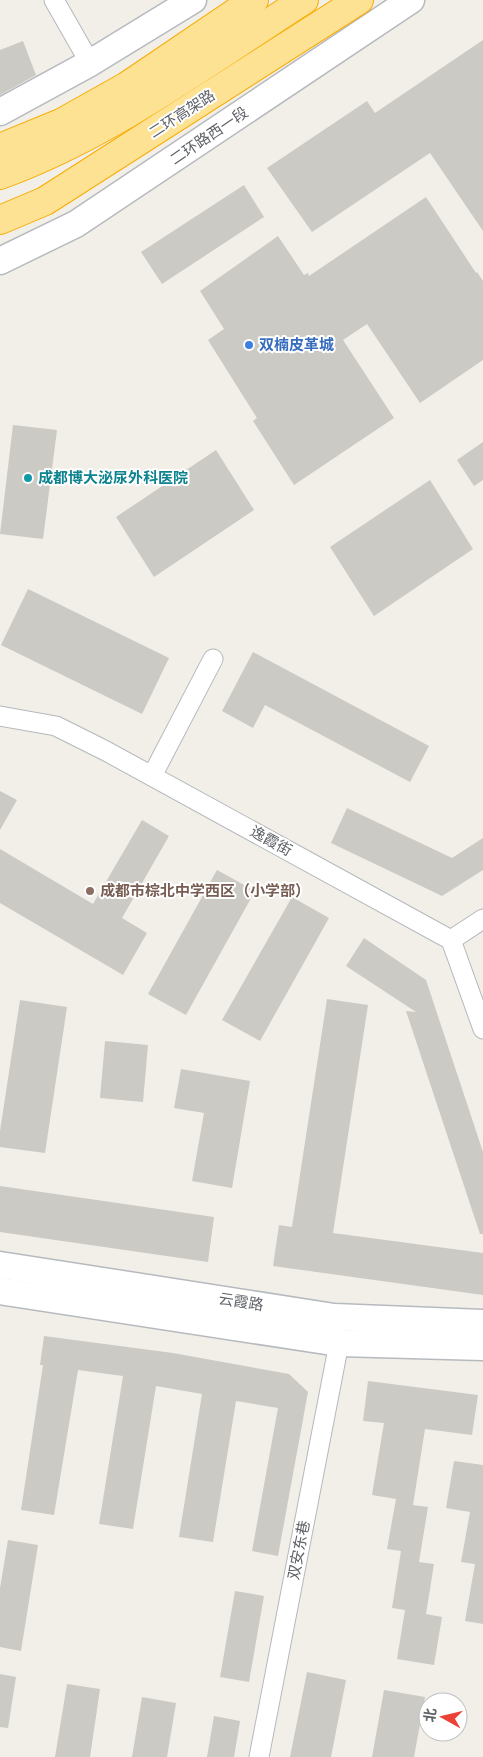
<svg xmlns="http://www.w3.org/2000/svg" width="483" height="1757" font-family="'Open Sans','Noto Sans SC',sans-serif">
<rect width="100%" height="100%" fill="#f1efe8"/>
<g fill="#cccac5">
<path d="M483 40V231L430 153 312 232 267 168 367 101 375 113Z"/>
<path d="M23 41 36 75 0 95V50Z"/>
<path d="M244 185 264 217 162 284 141 252Z"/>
<path d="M426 197 476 273 477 272 483 281V360L420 403 367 324 343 340 394 418 294 485 253 421 257 418 208 340 224 329 200 291 278 236 304 275 308 273 309 276Z"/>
<path d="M13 425 57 430 43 539 0 534Z"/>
<path d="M483 442V480L474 486 457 460Z"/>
<path d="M216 450 254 510 154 577 116 517Z"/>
<path d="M430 480 473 549 374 616 330 547Z"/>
<path d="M28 589 169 658 142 714 1 645Z"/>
<path d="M253 652 429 746 410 782 265 705 253 728 222 711Z"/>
<path d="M0 791 17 800 0 830Z"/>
<path d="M347 808 452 858 483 838V870L442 896 331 843Z"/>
<path d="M142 820 169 836 122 918 147 933 123 975 0 903V849L93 904Z"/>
<path d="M217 870 255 891 186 1015 148 994Z"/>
<path d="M292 897 329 918 260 1041 222 1020Z"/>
<path d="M364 938 426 980 483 1152V1234H480L406 1011 416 1012 346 966Z"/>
<path d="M327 999 368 1005 333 1233 483 1253V1295L273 1266 279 1225 292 1227Z"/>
<path d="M20 1000 67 1007 45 1153 0 1147V1131Z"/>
<path d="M105 1041 148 1045 143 1102 100 1098Z"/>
<path d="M181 1069 250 1081 232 1188 192 1181 204 1113 174 1108Z"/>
<path d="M0 1186 214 1217 208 1262 0 1232Z"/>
<path d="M44 1336 173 1353 289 1374 308 1392 278 1556 252 1551 278 1408 236 1401 213 1542 179 1537 202 1394 156 1386 133 1529 99 1524 123 1376 78 1370 54 1515 21 1510 43 1365H40Z"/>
<path d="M368 1381 478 1395 472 1435 425 1429 413 1505 428 1507 419 1562 434 1564 426 1614 442 1617 434 1665 397 1659 405 1610 392 1608 401 1551 387 1549 396 1499 372 1495 384 1423 363 1421Z"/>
<path d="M454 1461 483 1465V1624L465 1621 475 1564 461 1562 470 1512 446 1508Z"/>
<path d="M8 1540 38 1545 21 1651 0 1647V1588Z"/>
<path d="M235 1591 264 1596 249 1682 220 1677Z"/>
<path d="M307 1672 346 1680 331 1757H290Z"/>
<path d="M0 1674 16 1677 8 1728 0 1727Z"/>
<path d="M67 1684 100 1689 90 1757H55Z"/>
<path d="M384 1690 425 1697 414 1757H372Z"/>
<path d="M142 1697 176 1703 167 1757H132Z"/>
<path d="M214 1716 240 1721 234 1757H207Z"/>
</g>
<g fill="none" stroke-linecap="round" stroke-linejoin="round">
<g stroke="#b5b8bc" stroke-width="21">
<g id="street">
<path d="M54 0 90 63"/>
<path d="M0 716 56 726 106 751 451 940 483 1029"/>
<path d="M152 776 213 659"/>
<path d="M451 940 483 919"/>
<path d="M259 1757 339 1343"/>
</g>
</g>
<g stroke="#b6babf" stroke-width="29">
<g id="secondary">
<path d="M0 112 90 63 193 0"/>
<path d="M0 261 76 224 411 0"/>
<path d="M0 1265 334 1317 483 1323"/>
<path d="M0 1291 339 1343 483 1347"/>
</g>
</g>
<g stroke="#f9ab00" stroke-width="30">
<g id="highway">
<path d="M0 148 61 123 127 86 254 0"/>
<path d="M0 175C108 136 208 62 304 0"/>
<path d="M0 220 45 201 359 0"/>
</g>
</g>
<use href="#street" stroke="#fff" stroke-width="19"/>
<use href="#secondary" stroke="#fff" stroke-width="26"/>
<use href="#highway" stroke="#fde293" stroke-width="28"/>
</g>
<circle fill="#3f7fe0" stroke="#fff" stroke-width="2" cx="249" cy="345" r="5"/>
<circle fill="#0f9aa8" stroke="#fff" stroke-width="2" cx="28" cy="478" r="5"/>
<circle fill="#8d6e63" stroke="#fff" stroke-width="2" cx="90" cy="891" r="5"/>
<g text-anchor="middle" stroke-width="4" stroke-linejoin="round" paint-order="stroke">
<g font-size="15" fill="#5f6368" stroke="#fff">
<text transform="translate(182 114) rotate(-33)" y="5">二环高架路</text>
<text transform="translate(209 136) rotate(-34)" y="5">二环路西一段</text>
<text transform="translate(271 841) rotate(29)" y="5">逸霞街</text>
<text transform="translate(241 1302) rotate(9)" y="5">云霞路</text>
<text transform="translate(299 1550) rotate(-79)" y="5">双安东巷</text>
</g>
<g font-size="15" font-weight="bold" fill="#366cbe" stroke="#fff" text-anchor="start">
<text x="259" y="350">双楠皮革城</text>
</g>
<g font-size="15" font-weight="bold" fill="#0d838f" stroke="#fff" text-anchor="start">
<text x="38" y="483">成都博大泌尿外科医院</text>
</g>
<g font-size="15" font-weight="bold" fill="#785e54" stroke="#fff" text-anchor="start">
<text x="100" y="896">成都市棕北中学西区（小学部）</text>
</g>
</g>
<g transform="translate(443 1717) rotate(278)"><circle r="24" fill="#ffffff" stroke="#bfc1c3"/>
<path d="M0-4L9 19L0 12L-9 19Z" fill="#ea4335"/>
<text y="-8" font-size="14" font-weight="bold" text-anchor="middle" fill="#5f6368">北</text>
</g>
</svg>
